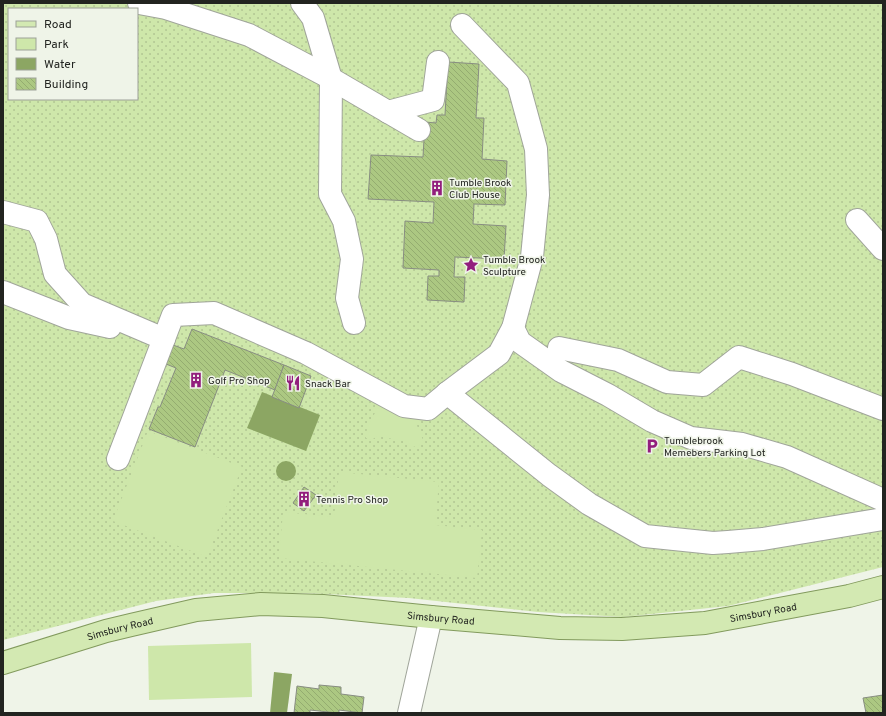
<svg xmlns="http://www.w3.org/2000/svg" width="886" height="716" font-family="Overpass,sans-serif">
<defs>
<pattern id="grass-dots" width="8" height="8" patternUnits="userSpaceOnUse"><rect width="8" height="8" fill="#cee7aa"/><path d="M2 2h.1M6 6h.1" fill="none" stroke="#b1c692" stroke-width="1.8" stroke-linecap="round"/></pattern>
<pattern id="building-back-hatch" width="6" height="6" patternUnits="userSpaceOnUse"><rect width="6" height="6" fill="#acc882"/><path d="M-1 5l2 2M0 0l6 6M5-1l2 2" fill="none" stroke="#94ac70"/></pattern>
</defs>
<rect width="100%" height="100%" fill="#eff4e8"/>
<path fill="url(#grass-dots)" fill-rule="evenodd" d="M3 3H883V567L728 606 623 617 538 612 409 598 303 593H214L156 601 3 640ZM9 9H137V99H9Z"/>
<g fill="#cee7aa">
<path d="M392 407 412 414 423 440 419 445 410 448 403 441 378 436 371 440 366 438 367 428 377 409Z"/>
<path d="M148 431 242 467 207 557 113 521Z"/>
<path d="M339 472 439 482 435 525 482 530 477 578 279 558 283 512 334 517Z"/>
<path d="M251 643 252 697 149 700 148 646Z"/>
</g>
<g fill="#8ca663">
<path d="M262 392 320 415 306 451 247 428Z"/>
<circle cx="286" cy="471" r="10"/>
<path d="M274 672 292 674 287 713H270Z"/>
</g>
<g fill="url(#building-back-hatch)" stroke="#888d82">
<path d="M448 62 479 64 476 118H484L482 159 507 161 505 205 474 204 473 224 506 226 504 259 455 257 454 277H465L464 302 427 300 428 276H439V270L403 268 405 221 433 223 434 202 368 199 371 155 423 157 425 122 436 123 437 115H445Z"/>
<path d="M192 329 284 365 275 390 225 370 195 447 149 429 158 407H160L176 368 166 364 173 345 184 349Z"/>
<path d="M284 365 311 376 299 408 272 397Z"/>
<path d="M304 487 316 495 304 511 293 503Z"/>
<path d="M319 685 341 687V694L364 697 362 713 339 710V713H337L310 710V713H294L297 686 319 689Z"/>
<path d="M883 695V713H866L863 698Z"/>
</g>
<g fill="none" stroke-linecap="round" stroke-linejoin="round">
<g stroke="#a0a59a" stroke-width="24">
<g id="minor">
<path d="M139 3 166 8 249 35 323 74 419 130"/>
<path d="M302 3 313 18 331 79 330 194 344 221 352 259 347 298 354 323"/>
<path d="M388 112 433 100 438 62"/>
<path d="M3 212 37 221 46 239 55 274 82 304 164 339"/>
<path d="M857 220 883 249"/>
<path d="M3 292 69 318 110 327"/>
<path d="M513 328 520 342 561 371 608 395 652 421 691 438 742 444 787 457 883 500"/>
<path d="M559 348 618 360 667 382 703 385 739 357 792 374 883 409"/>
<path d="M447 393 549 475 589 504 645 536 713 543 728 542 763 539 883 519"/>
<path d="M118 459 173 315 214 313 306 353 404 406 428 409 451 390 499 354 513 328 532 257 538 195 536 149 518 83 462 25"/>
<path d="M409 713 431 617"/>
</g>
</g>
<g stroke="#829a5d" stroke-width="24">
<g id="major">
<path id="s1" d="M3 663 106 631 131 625 196 610 261 604 323 606 431 617 560 628 622 629 705 623 849 596 883 587"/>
</g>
</g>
<use href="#minor" stroke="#fff" stroke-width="22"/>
<use href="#major" stroke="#d3e9b2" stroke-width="22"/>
</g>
<defs>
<g id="building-bare" transform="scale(1.2)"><path d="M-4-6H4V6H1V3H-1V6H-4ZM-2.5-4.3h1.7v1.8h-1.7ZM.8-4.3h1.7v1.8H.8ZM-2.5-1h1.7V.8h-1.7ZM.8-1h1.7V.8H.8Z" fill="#921e7d" stroke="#eff4e8" stroke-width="2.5" paint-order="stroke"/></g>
<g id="sight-bare" transform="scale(1.2)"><path d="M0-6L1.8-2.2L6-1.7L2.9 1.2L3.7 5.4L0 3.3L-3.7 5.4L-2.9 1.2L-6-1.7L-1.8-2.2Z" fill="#921e7d" stroke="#eff4e8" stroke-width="2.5" paint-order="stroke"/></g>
<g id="restaurant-bare" transform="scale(1.2)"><path d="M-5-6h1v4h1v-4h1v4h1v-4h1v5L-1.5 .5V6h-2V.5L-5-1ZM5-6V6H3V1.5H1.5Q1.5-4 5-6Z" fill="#921e7d" stroke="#eff4e8" stroke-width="2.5" paint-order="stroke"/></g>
<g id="parking-bare" transform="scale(1.2)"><path d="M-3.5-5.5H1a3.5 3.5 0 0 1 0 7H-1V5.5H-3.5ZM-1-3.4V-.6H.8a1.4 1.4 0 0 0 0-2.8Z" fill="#921e7d" stroke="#eff4e8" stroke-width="2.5" paint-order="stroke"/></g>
</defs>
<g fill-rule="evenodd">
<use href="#building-bare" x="437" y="188"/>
<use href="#sight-bare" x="471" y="265"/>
<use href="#building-bare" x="196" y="380"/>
<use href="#restaurant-bare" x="293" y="383"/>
<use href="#parking-bare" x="652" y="446"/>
<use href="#building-bare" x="304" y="499"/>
</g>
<g text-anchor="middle" stroke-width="3" stroke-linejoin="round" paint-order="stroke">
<g font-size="10" fill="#222420" stroke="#eff4e8" text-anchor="start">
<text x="449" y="186">Tumble Brook<tspan x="449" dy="12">Club House</tspan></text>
<text x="483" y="263">Tumble Brook<tspan x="483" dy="12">Sculpture</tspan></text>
<text x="208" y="384">Golf Pro Shop</text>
<text x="305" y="387">Snack Bar</text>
<text x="664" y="444">Tumblebrook<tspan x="664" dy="12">Memebers Parking Lot</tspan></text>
<text x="316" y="503">Tennis Pro Shop</text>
</g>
<g font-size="10" fill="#222420" stroke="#eff4e8">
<text dy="4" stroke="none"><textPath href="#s1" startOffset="770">Simsbury Road</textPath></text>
<text dy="4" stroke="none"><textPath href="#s1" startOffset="446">Simsbury Road</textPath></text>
<text dy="4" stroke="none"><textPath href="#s1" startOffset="122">Simsbury Road</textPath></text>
</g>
</g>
<rect width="886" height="716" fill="none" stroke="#222420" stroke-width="8"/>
<rect x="8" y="8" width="130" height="92" fill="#eff4e8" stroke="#9da198"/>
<rect x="16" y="21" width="20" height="6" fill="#d3e9b2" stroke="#9da198"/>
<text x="44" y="28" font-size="12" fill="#222420">Road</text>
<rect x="16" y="38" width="20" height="12" fill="#cee7aa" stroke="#9da198"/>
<text x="44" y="48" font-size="12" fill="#222420">Park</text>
<rect x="16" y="58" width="20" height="12" fill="#8ca663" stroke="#9da198"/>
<text x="44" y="68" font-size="12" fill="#222420">Water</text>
<rect x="16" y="78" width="20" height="12" fill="url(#building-back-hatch)" stroke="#9da198"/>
<text x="44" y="88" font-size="12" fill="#222420">Building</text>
</svg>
